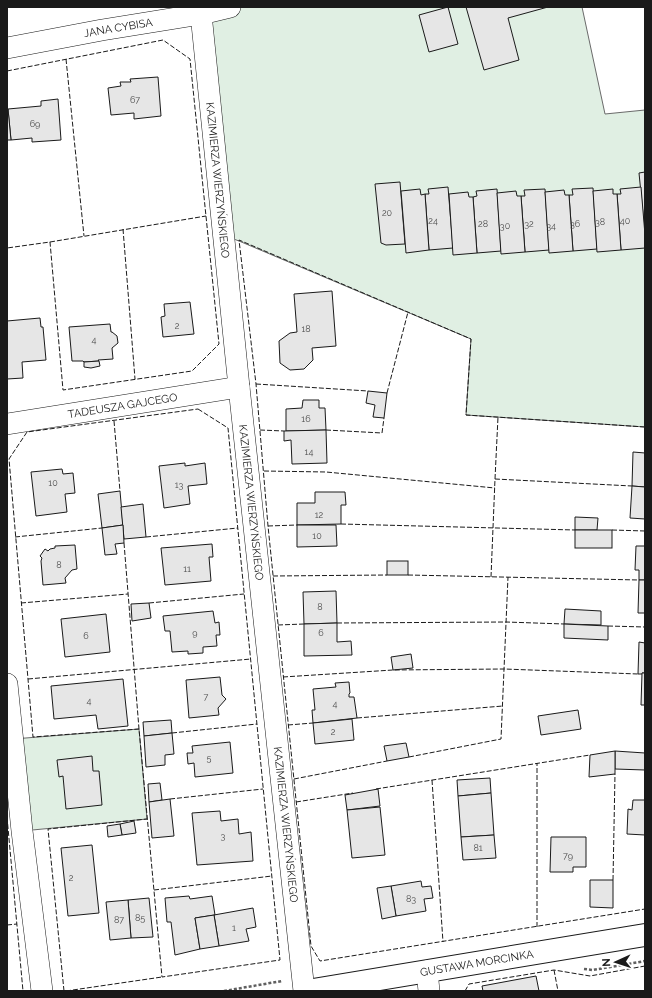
<svg xmlns="http://www.w3.org/2000/svg" width="652" height="998" font-family="Raleway,sans-serif">
<rect width="100%" height="100%" fill="#fff"/>
<g fill="#e0efe3" stroke="#6a6a6a">
<path d="M230 7H582L605 114 645 110V427L466 415 471 339 239 241 223 235 201 14Z"/>
<path d="M139 729 147 819 22 831 13 739Z"/>
</g>
<g fill="#e6e6e6" stroke="#1a1a1a">
<path d="M448 7 458 44 429 52 419 15Z"/>
<path d="M466 7H548L508 18 519 60 484 70Z"/>
<path d="M158 77 161 116 134 119V113L111 115 108 88 121 86 120 82H131L130 79Z"/>
<path d="M58 99 61 140 32 142V138L11 140 8 109 41 106V101Z"/>
<path d="M7 109H8L11 140H7Z"/>
<path d="M645 172V234L639 173Z"/>
<path d="M400 182 405 244 386 245 381 243 375 184Z"/>
<path d="M448 187 453 248 429 250 425 194H429L428 189Z"/>
<path d="M641 187 645 235V248L621 250 617 194H621L620 189Z"/>
<path d="M593 188 597 249 573 251 569 195H573L572 189Z"/>
<path d="M420 189 421 195 425 194 429 250 406 253 401 191Z"/>
<path d="M497 189 501 251 477 253 473 197 477 196 476 191Z"/>
<path d="M545 189 549 250 525 252 521 196H525L524 190Z"/>
<path d="M613 189V194H617L621 250 597 252 593 191Z"/>
<path d="M564 190 565 195H569L573 251 549 253 545 192Z"/>
<path d="M516 191 517 196H521L525 252 501 254 497 193Z"/>
<path d="M468 192 469 197H473L477 253 453 255 449 194Z"/>
<path d="M332 291 336 346 312 348 313 360 304 369 290 370 280 363 279 341 290 333 297 332 294 294Z"/>
<path d="M190 302 194 334 163 337 161 317 165 316 164 304Z"/>
<path d="M40 318 41 327H43L46 360 22 362 23 378 7 379V321Z"/>
<path d="M110 324 111 332H112L117 336 118 343 112 348 113 359 98 360 99 361 84 362 83 361H72L69 327Z"/>
<path d="M99 361 100 366 91 368 84 367V362Z"/>
<path d="M368 391 387 393 384 418 373 417 375 405 366 403Z"/>
<path d="M303 400H319V408H325L326 430 286 431V409L302 408Z"/>
<path d="M326 430 327 463 292 464 291 440 284 441V431Z"/>
<path d="M633 452 645 453V487L632 486Z"/>
<path d="M185 463V466L205 463 207 484 188 486 190 504 164 508 159 466Z"/>
<path d="M62 469 63 474 73 473 75 493 65 494 67 512 36 516 31 472Z"/>
<path d="M632 486 645 487V519L630 518Z"/>
<path d="M120 491 123 525 102 528 98 494Z"/>
<path d="M315 492H345L346 505H341V524L297 525V503H315Z"/>
<path d="M143 504 146 537 124 539 121 507Z"/>
<path d="M575 517 598 518 597 530H575Z"/>
<path d="M123 525 124 543 115 544 117 554 105 555 102 528Z"/>
<path d="M297 525H336L337 546 297 547Z"/>
<rect x="575" y="530" width="37" height="18"/>
<path d="M212 544 213 557H209L211 581 165 585 161 548Z"/>
<path d="M75 545 77 569 72 570 65 578 66 583 43 585 41 561 42 558 40 556 45 549 48 551 50 549 55 548V546Z"/>
<path d="M636 546H645V580H639V570H635Z"/>
<rect x="387" y="561" width="21" height="14"/>
<path d="M639 580H645V613H638Z"/>
<path d="M336 591 337 623 304 624 303 592Z"/>
<path d="M149 603 151 618 132 621 131 604Z"/>
<path d="M565 609 601 611V625L564 624Z"/>
<path d="M213 611 215 623 219 622 220 635H216L217 646 203 647V653L188 654V651L172 652 170 631H165L163 616Z"/>
<path d="M106 614 110 652 65 657 61 619Z"/>
<path d="M337 623V642L351 641 352 655 304 656V624Z"/>
<path d="M564 624 608 626V640L564 638Z"/>
<path d="M639 642 645 643V673H642L643 674H638Z"/>
<path d="M411 654 413 668 393 670 391 657Z"/>
<path d="M642 673H645V705H641Z"/>
<path d="M220 677 222 695 226 699 218 708 219 715 189 718 186 680Z"/>
<path d="M123 679 128 726 98 729 96 715 54 719 51 686Z"/>
<path d="M349 682 350 693 349 694V697H354L357 718 313 723 312 710H315L313 689 336 687 335 683Z"/>
<path d="M578 710 581 729 541 735 538 716Z"/>
<path d="M352 719 354 740 315 744 313 723Z"/>
<path d="M171 720 172 733 144 736 143 722Z"/>
<path d="M172 733 174 754 165 755V765L146 767 144 736Z"/>
<path d="M230 742 233 773 195 777 194 763 188 764 187 753H193L192 746Z"/>
<path d="M406 743 409 757 387 761 384 746Z"/>
<path d="M615 751 645 753V770L615 769Z"/>
<path d="M615 751V774L589 777 590 755Z"/>
<path d="M92 756 93 771H99L102 805 66 809 63 776 59 777 57 760Z"/>
<path d="M490 778 491 793 458 796 457 780Z"/>
<path d="M160 783 162 800 149 802 148 784Z"/>
<path d="M378 789 380 806 347 810 345 795Z"/>
<path d="M491 793 494 835 461 837 458 796Z"/>
<path d="M170 799 174 836 152 838 149 802Z"/>
<path d="M633 800H645V835L627 834 628 809 632 810Z"/>
<path d="M380 807 385 855 352 858 347 810Z"/>
<path d="M220 811 221 821 238 819 239 834 251 832 253 861 197 865 192 813Z"/>
<path d="M134 821 136 833 122 835 120 824Z"/>
<path d="M120 824 122 835 108 837 107 826Z"/>
<path d="M494 835 496 858 463 860 461 837Z"/>
<path d="M551 837H586V867H573V872H550Z"/>
<path d="M92 845 99 913 68 916 61 848Z"/>
<path d="M590 880H613V908L590 907Z"/>
<path d="M421 881 422 887 431 886 433 898 424 899 426 911 396 916 391 886Z"/>
<path d="M391 886 396 916 382 919 377 888Z"/>
<path d="M189 896 190 899 212 896 215 915 195 918 200 949 175 955 171 922H167L165 898Z"/>
<path d="M149 898 153 937 131 938 128 900Z"/>
<path d="M128 900 131 938 110 940 106 902Z"/>
<path d="M253 908 256 927 246 929 249 941 219 946 214 915Z"/>
<path d="M214 915 219 946 200 949 195 918Z"/>
<path d="M536 976 539 991H483L482 986Z"/>
</g>
<g fill="none" stroke-linecap="round" stroke-linejoin="round">
<g stroke="#1a1a1a" stroke-width="22">
<g id="minor">
<path id="s1" d="M201 14 239 387 304 991"/>
<path id="s2" d="M7 48 102 30 201 14 230 7"/>
<path id="s3" d="M7 424 239 387"/>
<path d="M7 684 22 831 42 991"/>
<path d="M427 971 429 991"/>
</g>
</g>
<g stroke="#1a1a1a" stroke-width="24">
<g id="tertiary">
<path id="s4" d="M307 991 645 935"/>
</g>
</g>
<g stroke="#5f5f5f" stroke-width="2.5" stroke-dasharray="3 2" stroke-linecap="butt">
<path d="M584 969 593 970 645 961"/>
<path d="M224 991 282 981"/>
</g>
<use href="#minor" stroke="#fff" stroke-width="21"/>
<use href="#tertiary" stroke="#fff" stroke-width="22"/>
<g stroke="#1a1a1a" stroke-width="1" stroke-dasharray="5 2" stroke-linecap="butt">
<path d="M66 59 84 236"/>
<path d="M7 71 163 40 190 59 219 344 192 371 63 390 50 242 7 248"/>
<path d="M123 229 135 379"/>
<path d="M50 242 206 216"/>
<path d="M256 384 368 391"/>
<path d="M387 393 408 312"/>
<path d="M198 409 228 428 280 960 162 977 139 729 33 737 9 459 27 432Z"/>
<path d="M114 421 120 491"/>
<path d="M645 427 466 415 471 339 239 240 256 384 268 526 311 946 320 961 645 909"/>
<path d="M260 430 284 431"/>
<path d="M326 430 382 433 384 418"/>
<path d="M264 471 326 472 495 488"/>
<path d="M495 479 498 417"/>
<path d="M341 524 575 530"/>
<path d="M268 526 297 525"/>
<path d="M612 530 645 531"/>
<path d="M15 537 102 528"/>
<path d="M146 537 238 528"/>
<path d="M124 543 139 729"/>
<path d="M408 575 639 580"/>
<path d="M273 576 387 575"/>
<path d="M491 577 495 479 632 486"/>
<path d="M21 603 128 594"/>
<path d="M149 603 244 594"/>
<path d="M337 623 506 622 564 624"/>
<path d="M278 625 304 624"/>
<path d="M608 626 645 627"/>
<path d="M283 677 393 670 504 669 638 674"/>
<path d="M28 679 251 659"/>
<path d="M357 718 503 706"/>
<path d="M288 725 313 723"/>
<path d="M172 733 257 724"/>
<path d="M409 757 501 739 508 577"/>
<path d="M294 779 387 761"/>
<path d="M432 780 443 942"/>
<path d="M376 789 590 755"/>
<path d="M170 799 263 789"/>
<path d="M296 802 353 793"/>
<path d="M7 817 23 991"/>
<path d="M613 880 615 774"/>
<path d="M154 890 272 876"/>
<path d="M7 925 17 924"/>
<path d="M537 927V763"/>
<path d="M554 970 558 991"/>
<path d="M64 991 48 829 147 819"/>
<path d="M66 991 162 977"/>
<path d="M465 991 469 984 554 970 590 976 645 966"/>
</g>
</g>
<g text-anchor="middle" stroke-width="3" stroke-linejoin="round" paint-order="stroke">
<g font-size="9" fill="#4d4d4d">
<text x="135" y="103">67</text>
<text x="35" y="127">69</text>
<text x="387" y="216">20</text>
<text x="433" y="224">24</text>
<text x="625" y="224">40</text>
<text x="600" y="225">38</text>
<text x="483" y="227">28</text>
<text x="529" y="227">32</text>
<text x="575" y="227">36</text>
<text x="505" y="229">30</text>
<text x="551" y="229">34</text>
<text x="177" y="329">2</text>
<text x="306" y="332">18</text>
<text x="94" y="343">4</text>
<text x="306" y="422">16</text>
<text x="309" y="455">14</text>
<text x="53" y="486">10</text>
<text x="179" y="488">13</text>
<text x="319" y="518">12</text>
<text x="317" y="539">10</text>
<text x="59" y="568">8</text>
<text x="187" y="572">11</text>
<text x="320" y="610">8</text>
<text x="195" y="636">9</text>
<text x="321" y="636">6</text>
<text x="86" y="639">6</text>
<text x="206" y="700">7</text>
<text x="89" y="704">4</text>
<text x="335" y="707">4</text>
<text x="333" y="735">2</text>
<text x="209" y="761">5</text>
<text x="223" y="839">3</text>
<text x="478" y="851">81</text>
<text x="568" y="859">79</text>
<text x="71" y="881">2</text>
<text x="411" y="902">83</text>
<text x="140" y="921">85</text>
<text x="119" y="923">87</text>
<text x="234" y="931">1</text>
</g>
<g font-size="11" fill="#1a1a1a" stroke="#fff">
<text dy="4" stroke="none"><textPath href="#s2" startOffset="113">JANA CYBISA</textPath></text>
<text dy="4" stroke="none"><textPath href="#s1" startOffset="167">KAZIMIERZA WIERZYŃSKIEGO</textPath></text>
<text dy="4" stroke="none"><textPath href="#s3" startOffset="117">TADEUSZA GAJCEGO</textPath></text>
<text dy="4" stroke="none"><textPath href="#s1" startOffset="491">KAZIMIERZA WIERZYŃSKIEGO</textPath></text>
<text dy="4" stroke="none"><textPath href="#s1" startOffset="815">KAZIMIERZA WIERZYŃSKIEGO</textPath></text>
<text dy="4" stroke="none"><textPath href="#s4" startOffset="172">GUSTAWA MORCINKA</textPath></text>
</g>
</g>
<rect width="652" height="998" fill="none" stroke="#1a1a1a" stroke-width="16"/>
<g transform="translate(616 962) rotate(267)" stroke="#ffffff" stroke-width="3" paint-order="stroke">
<path d="M0-3L7 15L0 10L-7 15Z" fill="#1a1a1a"/>
<text y="-6" font-size="11" font-weight="bold" text-anchor="middle" fill="#1a1a1a">N</text>
</g>
</svg>
